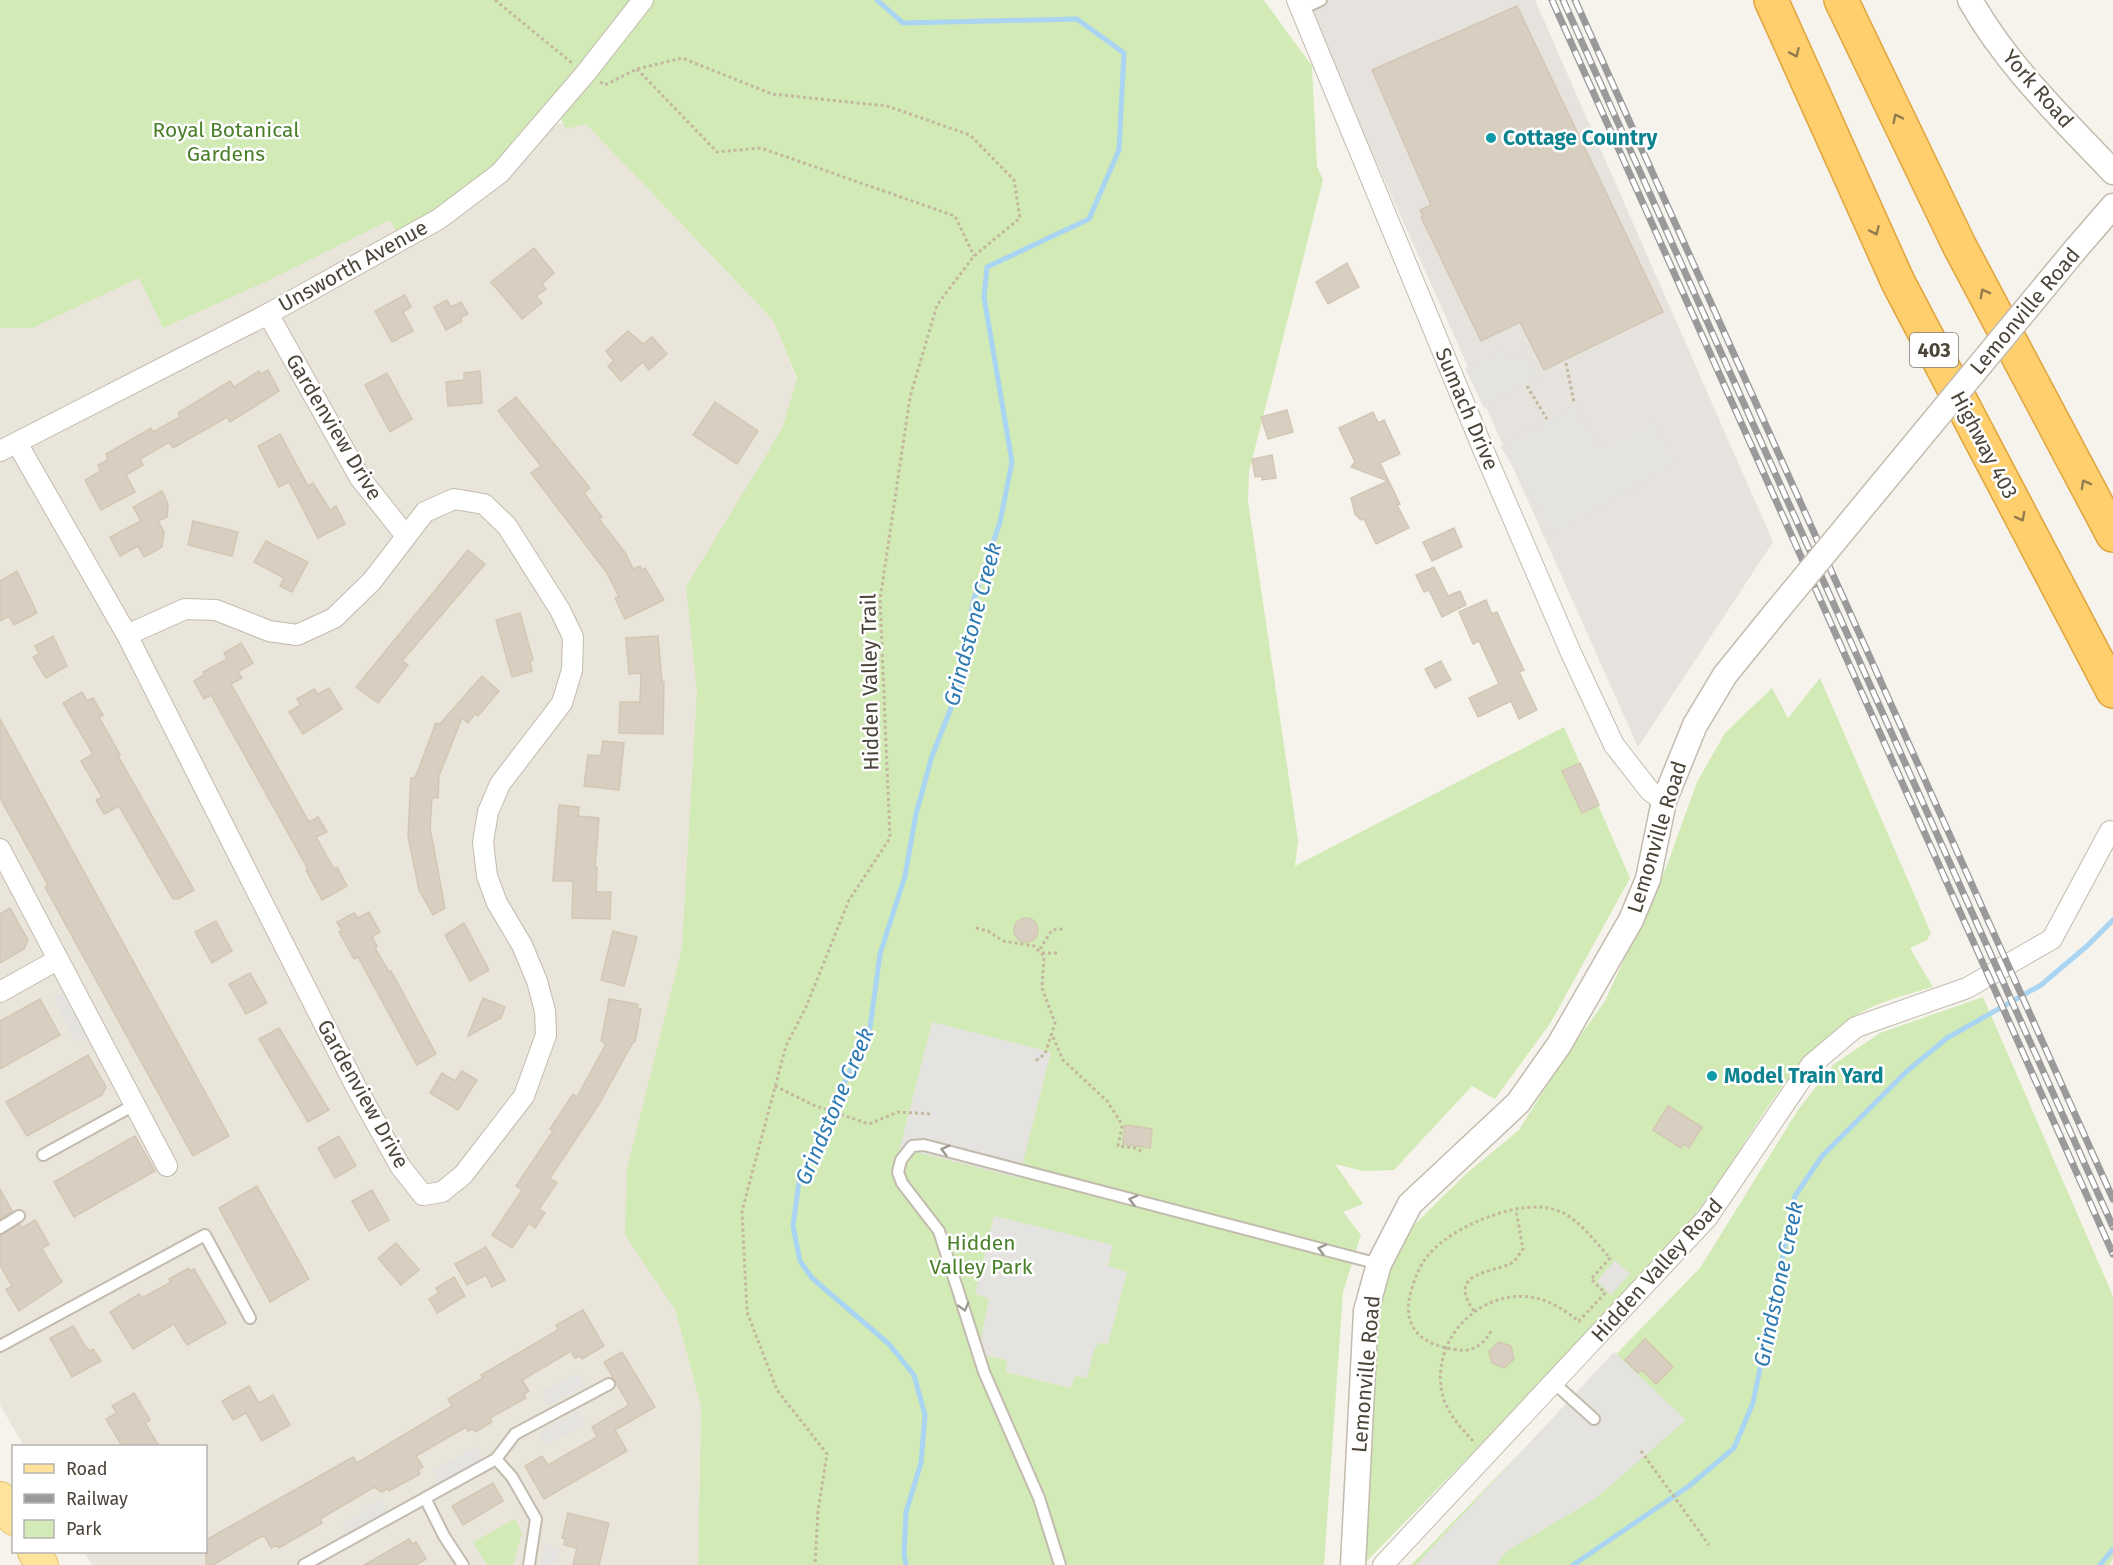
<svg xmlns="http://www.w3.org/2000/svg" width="2113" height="1565" font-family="'Fira Sans',sans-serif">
<rect width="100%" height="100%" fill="#f6f3ec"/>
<path fill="#eae5da" d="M510 123 586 124 773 320 807 404 653 1228 701 1407 698 1565H92L84 1552H206V1446H24L0 1405V305L120 237 163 328 395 218Z"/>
<path fill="#e6e2dd" d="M1304 0H1535L1773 542 1638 747Z"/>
<g fill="#d2eab5">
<path d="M0 0H1263L1266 3 1312 66 1317 166 1323 180 1249 472 1248 501 1298 840 1295 866 1564 727 1630 878 1551 1022 1495 1099 1472 1086 1394 1170 1363 1171 1335 1164 1363 1204 1343 1212 1361 1235 1343 1292 1324 1565H698L701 1407 675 1309 625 1235 627 1169 682 948 697 691 686 587 782 429 797 378 773 320 586 124 566 129 559 116 403 244 390 220 267 281 163 328 139 278 32 328H0Z"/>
<path d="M1820 678 1931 933 1927 940 1910 948 1933 987C1907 995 1875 1002 1852 1018 1772 1072 1743 1162 1680 1232 1579 1346 1471 1454 1364 1564L1378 1306 1385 1270 1412 1227 1466 1174 1519 1130 1563 1060 1605 1001 1666 868 1697 782 1725 733 1772 688 1788 718Z"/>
<path d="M1983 997 2113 1296V1558L2110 1565H1411L1700 1268 1798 1110 1833 1065 1880 1033Z"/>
<path d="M515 1519 522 1533 513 1565H487L473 1542Z"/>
</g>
<g fill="#e5e3e0">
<path d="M1505 346 1507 353 1516 355 1524 350 1540 376 1484 408 1465 368Z"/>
<path d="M1575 404 1602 449 1652 419 1677 463 1553 536 1501 447Z"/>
<path d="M66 991 91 1035 77 1043 52 998Z"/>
<path d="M932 1022 1051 1052 1019 1178 900 1148Z"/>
<path d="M994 1216 1113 1245 1108 1266 1127 1272 1108 1344 1099 1343 1094 1350 1087 1378 1075 1376 1070 1388 1006 1372 1007 1360 978 1354 989 1299 975 1294Z"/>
<path d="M1615 1260 1630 1274 1611 1295 1597 1281Z"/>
<path d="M1614 1352 1686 1420 1595 1499 1507 1551 1496 1565H1416Z"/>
<path d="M577 1372 585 1385 549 1406 541 1392Z"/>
<path d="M577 1411 585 1424 545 1447 538 1434Z"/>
<path d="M475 1446 483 1460 440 1485 432 1471Z"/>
<path d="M381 1500 389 1513 348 1537 341 1524Z"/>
<path d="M545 1544 560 1547 556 1565H540Z"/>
</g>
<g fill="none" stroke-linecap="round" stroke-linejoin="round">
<g stroke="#a9d4f2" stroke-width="5">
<path d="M877 0 903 23 1077 19 1124 53 1119 150 1089 219 987 267 984 297 1012 462 1000 522 973 602 961 683 932 756 916 814 905 876 880 954 870 1028 799 1181 793 1226 800 1261 812 1278 889 1344 914 1375 925 1415 921 1463 906 1512 904 1554 906 1565"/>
<path d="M1573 1565 1689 1486 1734 1448 1753 1403 1795 1196 1822 1156 1906 1072 1947 1038 2041 985 2087 946 2113 920"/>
<path d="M2100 1565 2113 1549"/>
</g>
</g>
<g fill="#d8cfc1" stroke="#d3c7b4" stroke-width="1.5">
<path d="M1517 6 1663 312 1544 370 1520 322 1481 341 1421 217 1423 216 1420 210 1431 205 1372 70Z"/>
<path d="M534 248 554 273 542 284 546 289 536 296 542 303 522 319 491 282Z"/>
<path d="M1347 263 1359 287 1328 304 1316 282Z"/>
<path d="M405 295 411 307 403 312 413 331 392 342 375 311Z"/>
<path d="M447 300 451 307 461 302 468 314 460 318 462 321 446 330 434 307Z"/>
<path d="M628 331 643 344 652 337 667 354 649 370 643 362 621 381 608 366 614 361 606 351Z"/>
<path d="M268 370 279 391 230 422 227 417 173 448 169 442 140 459 143 465 126 475 135 492 101 510 85 480 101 471 98 465 108 460 106 454 151 428 153 432 180 417 178 413 230 381 234 387 259 371 261 374Z"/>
<path d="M480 371 482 403 448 406 446 382 464 380V373Z"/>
<path d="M387 373 412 419 390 432 365 385Z"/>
<path d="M516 397 590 488 584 493 602 517 599 519 626 554 633 569 640 566 642 570 645 568 664 600 625 619 615 598 619 597 607 573 531 473 541 466 498 411Z"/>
<path d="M715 402 758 431 737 464 693 435Z"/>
<path d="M1287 410 1293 432 1268 439 1261 417Z"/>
<path d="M1373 412 1378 423 1384 420 1400 454 1380 463 1400 504 1397 505 1409 528 1376 544 1364 519 1361 520 1355 514 1351 498 1388 481 1351 467 1355 462 1339 428Z"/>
<path d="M280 434 308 486 313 483 330 510 336 506 345 524 318 538 289 482 279 487 258 446Z"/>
<path d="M1272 455 1276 478 1262 480V476L1255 477 1252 459Z"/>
<path d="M162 491 168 504 167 517 158 521 164 532 162 547 144 557 138 546 120 556 110 537 141 521 133 507Z"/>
<path d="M193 521 238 532 232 556 188 545Z"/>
<path d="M1454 528 1462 547 1432 561 1423 542Z"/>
<path d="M266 541 308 562 292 592 280 586 284 578 254 562Z"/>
<path d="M468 550 485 564 402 661 408 665 378 703 356 687Z"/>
<path d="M1434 567 1448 596 1460 591 1466 605 1442 617 1429 590 1424 592 1416 575Z"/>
<path d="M17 571 37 613 14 625 9 616 0 621V581Z"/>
<path d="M1486 600 1492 614 1497 612 1511 643 1524 670 1519 672 1537 710 1519 719 1511 701 1478 717 1469 698 1499 684 1479 641 1473 644 1459 612Z"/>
<path d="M520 613 533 660 530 661 532 671 512 677 496 620Z"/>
<path d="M53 636 67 666 46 678 33 657 39 654 35 646Z"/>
<path d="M658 636 662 682H664L663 734 619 733 620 702H640L641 673 629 674 626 638Z"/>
<path d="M241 643 253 663 238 672 242 678 231 684 309 822 318 817 327 832 316 837 334 869 337 867 347 886 322 900 306 870 308 869 211 695 204 699 194 681 204 675 203 672 227 659 224 653Z"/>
<path d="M1441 661 1451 680 1435 688 1425 669Z"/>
<path d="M482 676 499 691 478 716 475 714 468 723 462 718 439 776 438 798H432L430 828 445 908 433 915 419 890 408 836 411 778H415L436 723 440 724Z"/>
<path d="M329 688 342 709 303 734 289 712 301 705 297 699 314 689 318 694Z"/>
<path d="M82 692 87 701 93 698 103 715 99 717 120 755 118 756 194 890 178 899H173L119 806 104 814 96 800 102 797 81 761 93 754 63 703Z"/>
<path d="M0 719 229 1136 193 1156 45 887 48 885 0 798Z"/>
<path d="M603 741 624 743 619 790 584 786 588 755 601 756Z"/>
<path d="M1580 763 1599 805 1582 813 1562 771Z"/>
<path d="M559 805 579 807 578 816 599 818 595 867H597L596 892H611L610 919 572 918 573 881H553Z"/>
<path d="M10 908 28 940 24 949 0 963V914Z"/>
<path d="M369 912 380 932 372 937 377 946 375 948 389 972 391 971 436 1054 417 1065 358 957 354 959 339 932 342 931 337 922 354 913 358 918Z"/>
<circle cx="1026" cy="930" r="12"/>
<path d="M216 921 232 951 212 963 195 932Z"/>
<path d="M464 923 489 970 470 981 445 935Z"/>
<path d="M613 931 637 937 624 986 601 980Z"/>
<path d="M250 973 267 1003 246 1014 229 984Z"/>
<path d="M483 998 505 1007 501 1018 468 1036Z"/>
<path d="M40 999 60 1035 0 1069V1021Z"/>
<path d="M609 999 638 1004 637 1008 641 1009 635 1042H633L599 1104 550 1178 557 1183 539 1209 545 1213 535 1228 529 1223 512 1248 492 1235 522 1190 516 1186 553 1131 550 1129 573 1094 577 1097 606 1044 601 1041Z"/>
<path d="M279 1028 329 1110 308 1122 259 1039Z"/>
<path d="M88 1055 106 1087 102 1095 27 1136 6 1102Z"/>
<path d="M462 1071 477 1080 458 1110 430 1093 442 1073 455 1081Z"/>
<path d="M1668 1106 1702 1127 1689 1148 1684 1144 1681 1148 1653 1130Z"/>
<path d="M1125 1125 1152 1129 1150 1148 1123 1144Z"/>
<path d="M135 1136 155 1171 74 1217 54 1182Z"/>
<path d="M339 1136 356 1166 335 1178 318 1148Z"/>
<path d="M257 1186 309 1279 270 1302 219 1208Z"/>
<path d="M0 1189 12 1211 0 1219Z"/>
<path d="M372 1190 389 1220 369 1231 352 1201Z"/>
<path d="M35 1220 49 1244 42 1249 62 1282 19 1311 6 1289 12 1286 0 1265V1235L20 1224 22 1228Z"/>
<path d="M396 1243 419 1270 401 1285 378 1258Z"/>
<path d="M486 1247 505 1280 492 1287 486 1275 467 1285 455 1264Z"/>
<path d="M189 1268 190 1271 194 1269 226 1323 187 1345 174 1324 133 1349 110 1312 139 1294 142 1298 171 1282 169 1279Z"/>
<path d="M454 1277 465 1296 437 1313 429 1299 439 1293 436 1288Z"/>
<path d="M583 1310 604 1346 582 1359 580 1356 575 1358 571 1351 522 1380 529 1391 524 1394 526 1398 490 1418 492 1422 475 1432 473 1429 468 1431 466 1427 416 1456 423 1467 418 1470 420 1474 389 1491 388 1488 382 1492 374 1487 320 1519 322 1523 279 1548 277 1545 271 1548 264 1535 213 1565H206V1540L353 1457 357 1463 452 1406 448 1399 483 1378 481 1375 558 1330 556 1325Z"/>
<path d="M73 1326 85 1346 90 1351 93 1349 101 1361 72 1377 50 1338Z"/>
<path d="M1645 1339 1673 1367 1656 1384 1642 1370 1638 1373 1625 1360Z"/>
<path d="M1499 1342 1511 1346 1514 1359 1504 1368 1492 1363 1489 1351Z"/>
<path d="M622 1352 655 1407 615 1430 627 1451 544 1499 525 1466 542 1456 548 1465 597 1437 592 1427 629 1405 604 1362Z"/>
<path d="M249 1386 259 1403 273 1395 290 1425 262 1441 246 1413 233 1420 222 1401Z"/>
<path d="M134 1393 150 1420 145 1423 159 1446H122L106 1419 117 1413 112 1406Z"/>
<path d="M493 1483 503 1501 463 1525 452 1506Z"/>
<path d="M568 1513 609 1523 599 1565H573L577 1548 564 1545 565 1539 562 1538Z"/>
<path d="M409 1539 412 1544 416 1542 426 1559 416 1565H364Z"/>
</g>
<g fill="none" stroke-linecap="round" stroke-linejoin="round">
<g stroke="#c2bbae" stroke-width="14">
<g id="service">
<path d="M1300 10 1321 0"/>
<path d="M43 1155 134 1105"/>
<path d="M0 1228 19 1216"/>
<path d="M0 1346 205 1235 250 1318"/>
<path d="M1554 1383 1594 1419"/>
<path d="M496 1459 512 1477 536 1519 529 1565"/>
<path d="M426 1500 444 1536 463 1565"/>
<path d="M304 1565 496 1459 515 1434 609 1384"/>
<path d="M1060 1565 1039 1498 984 1372 939 1231 902 1183 898 1172 901 1160 912 1146 924 1145 1379 1264"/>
</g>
</g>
<g stroke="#c2bbae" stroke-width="22">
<g id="minor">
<path d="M1297 0 1483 449 1571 653 1614 745 1650 791 1664 801"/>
<path d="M268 314 360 478 406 536"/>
<path d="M17 443 127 635 356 1087 400 1166 423 1195 442 1192 463 1175 524 1096 546 1035 545 1011 537 981 522 945 497 903 487 876 483 842 488 812 500 784 562 703 572 670 573 637 560 610 507 526 484 504 454 499 425 512 372 581 334 618 297 635 269 631 216 610 185 609 127 635"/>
<path d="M0 451 268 314 439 219 500 173 585 74 643 0"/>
<path d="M0 849 167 1166"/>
<path d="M0 992 57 960"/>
<path d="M1383 1565 1707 1218 1811 1065 1856 1027 1967 988 2052 939 2110 831"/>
</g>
</g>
<g stroke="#c2bbae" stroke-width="27">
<g id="tertiary">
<path d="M1970 0C2007 66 2062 118 2113 172"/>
<path d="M2075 250 2113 206"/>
<path d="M1353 1565 1366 1311 1379 1264 1410 1204 1518 1103 1559 1045 1631 920 1648 879 1664 801 1695 725 1725 675 1776 612"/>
</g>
</g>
<g stroke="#e6c16a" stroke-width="34">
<g id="primary">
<path d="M0 1498 14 1519"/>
<path d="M34 1552 42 1565"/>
</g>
</g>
<g stroke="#e0a43c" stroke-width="36">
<g id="motorway">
<path d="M1771 0 1898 282 2113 691"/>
<path d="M1841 0 1959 245 2113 535"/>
</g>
</g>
<g stroke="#c4b79f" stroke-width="3" stroke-dasharray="3 3" stroke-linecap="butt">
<path d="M495 0 572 63"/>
<path d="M637 69 717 152 761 148 955 216 974 256"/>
<path d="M600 82 605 85 637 69 682 58 772 94 887 106 970 135 1014 180 1020 218 974 256 937 305 910 397 880 600 890 838 849 900 806 1007 786 1046 742 1211 747 1312 777 1390 827 1454 818 1511 815 1565"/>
<path d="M1566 363 1574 402"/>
<path d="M1527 386 1547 419"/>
<path d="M976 928 988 931 1003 941 1034 946 1044 956 1042 988 1055 1023 1045 1054 1034 1062"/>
<path d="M1040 949 1052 930 1063 929"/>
<path d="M1042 953H1060"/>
<path d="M1053 1037 1063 1060 1107 1101 1120 1121 1122 1127 1118 1146 1135 1148 1143 1152"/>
<path d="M775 1086 813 1105 869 1124 898 1112 932 1114"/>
<path d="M1474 1311C1447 1274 1488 1273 1510 1264 1516 1261 1519 1254 1523 1249L1516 1210"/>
<path d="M1491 1331C1484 1344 1473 1352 1458 1350 1422 1345 1401 1329 1411 1291 1416 1274 1422 1260 1435 1248 1460 1224 1522 1198 1556 1210 1578 1217 1595 1242 1610 1258L1591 1279 1605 1293 1579 1321"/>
<path d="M1473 1441C1461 1428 1450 1416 1444 1400 1426 1343 1479 1286 1536 1298 1553 1302 1567 1312 1580 1322"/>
<path d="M1641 1451 1709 1545"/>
</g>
<use href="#service" stroke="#fff" stroke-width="10"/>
<use href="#minor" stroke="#fff" stroke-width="20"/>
<use href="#tertiary" stroke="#fff" stroke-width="24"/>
<use href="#primary" stroke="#ffe39c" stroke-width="32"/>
<use href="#motorway" stroke="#ffcf6e" stroke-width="33"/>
<g stroke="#9a9a9a" stroke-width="7">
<g id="rail">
<path d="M1552 0 2113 1254"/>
<path d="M1563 0 2113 1227"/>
<path d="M1575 0 2113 1199"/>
</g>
</g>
<use href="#rail" stroke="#fff" stroke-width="4.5" stroke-dasharray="14" stroke-linecap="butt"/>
<g stroke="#c2bbae" stroke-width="27" stroke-linecap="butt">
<path id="tertiary-bridge" d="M1776 612 2075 250"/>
</g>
<use href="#tertiary-bridge" stroke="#fff" stroke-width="24"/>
</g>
<defs><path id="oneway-chevron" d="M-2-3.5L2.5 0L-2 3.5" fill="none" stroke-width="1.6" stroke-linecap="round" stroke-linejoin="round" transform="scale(1.5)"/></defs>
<g stroke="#937c4e">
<use href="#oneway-chevron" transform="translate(1795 53) rotate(66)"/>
<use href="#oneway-chevron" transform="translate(1897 118) rotate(-116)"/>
<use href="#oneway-chevron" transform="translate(1875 231) rotate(66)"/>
<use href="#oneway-chevron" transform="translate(1984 293) rotate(-118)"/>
<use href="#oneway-chevron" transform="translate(2085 484) rotate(-119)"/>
<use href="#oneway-chevron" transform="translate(2021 517) rotate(62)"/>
</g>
<g stroke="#9c9892">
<use href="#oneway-chevron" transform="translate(945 1150) rotate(-165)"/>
<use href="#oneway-chevron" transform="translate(1133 1200) rotate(-165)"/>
<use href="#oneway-chevron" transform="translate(1322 1249) rotate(-165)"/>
<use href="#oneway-chevron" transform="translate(964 1307) rotate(74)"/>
</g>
<g fill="#0f9aa8" stroke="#fff" stroke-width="2">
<circle cx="1491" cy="138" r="6"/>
<circle cx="1712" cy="1076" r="6"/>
</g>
<g text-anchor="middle" stroke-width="5" stroke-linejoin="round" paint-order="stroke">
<rect fill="#fff" stroke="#817c74" stroke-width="1.5" x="1910" y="333" width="48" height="34" rx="4.5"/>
<g font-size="20" font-weight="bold" fill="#4b4439">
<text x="1934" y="357">403</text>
</g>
<g font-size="21" fill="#4b4439" stroke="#fff">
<text transform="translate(2038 89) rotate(49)" y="7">York Road</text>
<text transform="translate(353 266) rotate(-29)" y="7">Unsworth Avenue</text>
<text transform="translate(2025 311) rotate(-50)" y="7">Lemonville Road</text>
<text transform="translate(1467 409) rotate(67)" y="7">Sumach Drive</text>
<text transform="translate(334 427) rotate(59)" y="7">Gardenview Drive</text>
<text transform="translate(1984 445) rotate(62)" y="7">Highway 403</text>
<text transform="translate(870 682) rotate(-91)" y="7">Hidden Valley Trail</text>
<text transform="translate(1657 837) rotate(-73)" y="7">Lemonville Road</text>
<text transform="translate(363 1094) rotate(61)" y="7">Gardenview Drive</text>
<text transform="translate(1657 1270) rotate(-48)" y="7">Hidden Valley Road</text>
<text transform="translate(1366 1374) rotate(-85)" y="7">Lemonville Road</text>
</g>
<g font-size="21" fill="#4a7f2a" stroke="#fff">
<text x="226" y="137">Royal Botanical<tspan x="226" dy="24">Gardens</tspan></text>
<text x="981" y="1250">Hidden<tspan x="981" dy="24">Valley Park</tspan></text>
</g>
<g font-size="21" font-weight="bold" fill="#0d838f" stroke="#fff" text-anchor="start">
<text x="1503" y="145">Cottage Country</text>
<text x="1724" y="1083">Model Train Yard</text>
</g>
<g font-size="22" font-style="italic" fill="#2e7ab2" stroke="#fff">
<text transform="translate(972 624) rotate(-75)" y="8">Grindstone Creek</text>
<text transform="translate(834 1106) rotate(-67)" y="8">Grindstone Creek</text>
<text transform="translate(1778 1284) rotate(-78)" y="8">Grindstone Creek</text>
</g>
</g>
<rect x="12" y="1445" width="195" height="108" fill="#ffffff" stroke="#b7b4b0" stroke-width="1.5"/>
<rect x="24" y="1464" width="30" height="9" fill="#ffe39c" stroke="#b7b4b0" stroke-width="1.5"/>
<text x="66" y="1475" font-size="18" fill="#4b4439">Road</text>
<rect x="24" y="1494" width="30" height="9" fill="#9a9a9a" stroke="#b7b4b0" stroke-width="1.5"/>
<text x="66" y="1505" font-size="18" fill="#4b4439">Railway</text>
<rect x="24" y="1520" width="30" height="18" fill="#d2eab5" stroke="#b7b4b0" stroke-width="1.5"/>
<text x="66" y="1535" font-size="18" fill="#4b4439">Park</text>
</svg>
